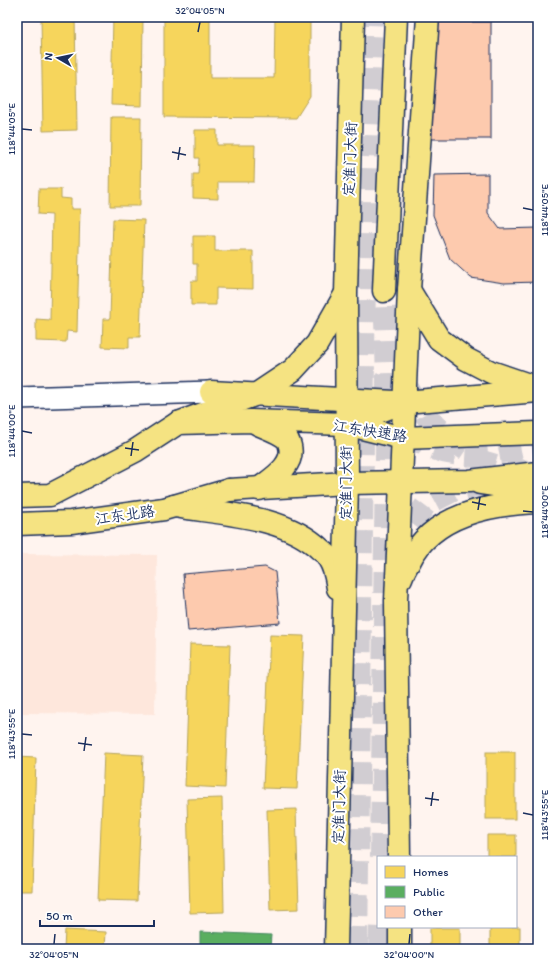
<svg xmlns="http://www.w3.org/2000/svg" width="555" height="966" font-family="Itim,'LXGW WenKai TC',sans-serif">
<rect width="100%" height="100%" fill="#fff4ef"/>
<filter id="ink" filterUnits="userSpaceOnUse"><feTurbulence type="fractalNoise" baseFrequency=".025" numOctaves="2"/><feDisplacementMap in="SourceGraphic" scale="8" xChannelSelector="R" yChannelSelector="G"/><feConvolveMatrix kernelMatrix="1 2 1 2 8 2 1 2 1" color-interpolation-filters="sRGB"/></filter>
<g filter="url(#ink)">
<path fill="#fee7dc" d="M17 554 157 555 155 714 17 713Z"/>
<g fill="#f6d55c" stroke="#b4a35d">
<path d="M41 17H75L77 130 43 131Z"/>
<path d="M113 17H143L142 106 111 105Z"/>
<path d="M164 17H210V78H274L275 17H310V96L296 118 164 117Z"/>
<path d="M536 17H538V85Z"/>
<path d="M111 117H141L140 206H110Z"/>
<path d="M195 130H217V145H255L254 182H218V199L193 198V174H198L199 158H195Z"/>
<path d="M39 189H61V198L71 199V209H80L77 332 67 331 66 342 36 341V319L50 320 52 215 38 214Z"/>
<path d="M113 219 144 220 140 337H129V348L102 347 103 319H110Z"/>
<path d="M193 236H215V251H253V289L216 288V305H191V281H197V264H193Z"/>
<path d="M270 635 304 636 297 789 263 788Z"/>
<path d="M190 644 230 645 225 788 185 786Z"/>
<rect x="486" y="752" width="29" height="67"/>
<path d="M104 753 143 755 137 901 98 900Z"/>
<path d="M17 757 36 758 32 891H17Z"/>
<path d="M222 798 224 912 190 913 187 799Z"/>
<path d="M296 809 299 909 270 910 267 810Z"/>
<path d="M487 835H516V870V857H487Z"/>
<rect x="490" y="927" width="30" height="22"/>
<rect x="430" y="928" width="30" height="21"/>
<path d="M65 930 106 932 105 949H64Z"/>
</g>
<path fill="#5aae61" stroke="#478860" d="M200 932 271 935 270 949H200Z"/>
<g fill="#fdcaae" stroke="#1b2f5e">
<rect x="432" y="22" width="59" height="117"/>
<path d="M488 174V213L500 229 538 228V282L504 283 471 278 450 259 433 215 434 175Z"/>
<path d="M265 567 275 572 280 623 188 631 183 574Z"/>
</g>
<g fill="none" stroke-linecap="round" stroke-linejoin="round">
<g stroke="#d1cdd2" stroke-width="22" stroke-dasharray="22 11" stroke-linecap="butt">
<path d="M407 386 425 415 454 442 482 461 512 470 530 471"/>
<path d="M406 432C427 453 464 459 493 454 508 452 523 448 538 445"/>
<path d="M399 554 408 529 425 506 453 491 479 485"/>
<path d="M381 857 387 377 384 291"/>
<path d="M357 949 366 188 372 17"/>
<path d="M379 949 380 927"/>
</g>
<g stroke="#1b2f5e" stroke-width="24">
<path id="secondary" d="M17 398 211 392"/>
</g>
<g stroke="#1b2f5e" stroke-width="25">
<g id="primary">
<path d="M409 290 439 339 466 359 491 372 535 387"/>
<path d="M211 392 395 402"/>
<path d="M346 424 404 402 538 391"/>
<path d="M480 483 538 492"/>
<path d="M17 496 50 495 135 451 178 423 257 394 293 370 317 344 345 295"/>
<path d="M174 506C221 514 285 515 321 550 324 552 328 555 329 559 335 568 336 577 338 588"/>
<path d="M17 524 71 522 164 509 229 490"/>
<path d="M401 578C403 572 406 567 409 562 432 514 491 504 538 502"/>
<path d="M399 857 396 601 409 290 428 17"/>
<path d="M400 927V949"/>
<path d="M336 949 347 483 346 294 353 17"/>
</g>
</g>
<g stroke="#1b2f5e" stroke-width="25">
<g id="highway">
<path d="M384 291 396 17"/>
<path d="M178 423 251 421 346 424 403 438 538 433"/>
<path d="M258 424C267 428 279 432 286 438 289 441 289 443 290 446 295 466 271 479 259 489"/>
<path d="M229 490 347 483 469 481 538 473"/>
</g>
</g>
<use href="#secondary" stroke="#fff" stroke-width="21"/>
<use href="#primary" stroke="#f5e382" stroke-width="22"/>
<use href="#highway" stroke="#f5e382" stroke-width="22"/>
</g>
</g>
<path fill="none" stroke="#1b2f5e" stroke-width="1.5" d="M198 32 200 22M22 129 32 130M172 152 186 155M178 160 180 147M523 208 533 210M22 431 32 433M125 448 139 450M131 456 133 442M472 502 486 505M478 510 480 497M523 511 533 512M22 734 32 735M78 743 92 745M84 751 86 737M425 798 439 800M431 806 433 792M523 813 533 815M54 944 55 934M409 944 410 934"/>
<g text-anchor="middle" stroke-width="4" stroke-linejoin="round" paint-order="stroke">
<g font-size="15" fill="#1b2f5e" stroke="#fff">
<text transform="translate(350 159) rotate(-88)" y="5">定淮门大街</text>
<text transform="translate(370 431) rotate(9)" y="5">江东快速路</text>
<text transform="translate(346 483) rotate(-90)" y="5">定淮门大街</text>
<text transform="translate(125 515) rotate(-8)" y="5">江东北路</text>
<text transform="translate(339 807) rotate(-89)" y="5">定淮门大街</text>
</g>
</g>
<rect width="555" height="966" fill="none" stroke="#fff" stroke-width="44"/>
<rect x="377" y="856" width="140" height="72" fill="#ffffff" stroke="#a4acbf"/>
<rect x="385" y="866" width="20" height="12" fill="#f6d55c" stroke="#a4acbf"/>
<text x="413" y="876" font-size="12" fill="#1b2f5e">Homes</text>
<rect x="385" y="886" width="20" height="12" fill="#5aae61" stroke="#a4acbf"/>
<text x="413" y="896" font-size="12" fill="#1b2f5e">Public</text>
<rect x="385" y="906" width="20" height="12" fill="#fdcaae" stroke="#a4acbf"/>
<text x="413" y="916" font-size="12" fill="#1b2f5e">Other</text>
<g transform="translate(58 58) rotate(279)" stroke="#ffffff" stroke-width="3" paint-order="stroke">
<path d="M0-3L7 15L0 10L-7 15Z" fill="#1b2f5e"/>
<text y="-6" font-size="11" font-weight="bold" text-anchor="middle" fill="#1b2f5e">N</text>
</g>
<path d="M40 920v6h114v-6" fill="none" stroke="#1b2f5e" stroke-width="2"/>
<text x="46" y="920" font-size="12" fill="#1b2f5e" stroke="#ffffff" stroke-width="3" paint-order="stroke">50 m</text>
<rect x="22" y="22" width="511" height="922" fill="none" stroke="#1b2f5e" stroke-width="1.5"/>
<g font-size="10" text-anchor="middle" fill="#1b2f5e">
<text x="200" y="14">32°04'05"N</text>
<text transform="translate(11 129) rotate(-90)" y="4">118°44'05"E</text>
<text transform="translate(544 210) rotate(-90)" y="4">118°44'05"E</text>
<text transform="translate(11 431) rotate(-90)" y="4">118°44'00"E</text>
<text transform="translate(544 512) rotate(-90)" y="4">118°44'00"E</text>
<text transform="translate(11 734) rotate(-90)" y="4">118°43'55"E</text>
<text transform="translate(544 815) rotate(-90)" y="4">118°43'55"E</text>
<text x="54" y="958">32°04'05"N</text>
<text x="409" y="958">32°04'00"N</text>
</g>
</svg>
